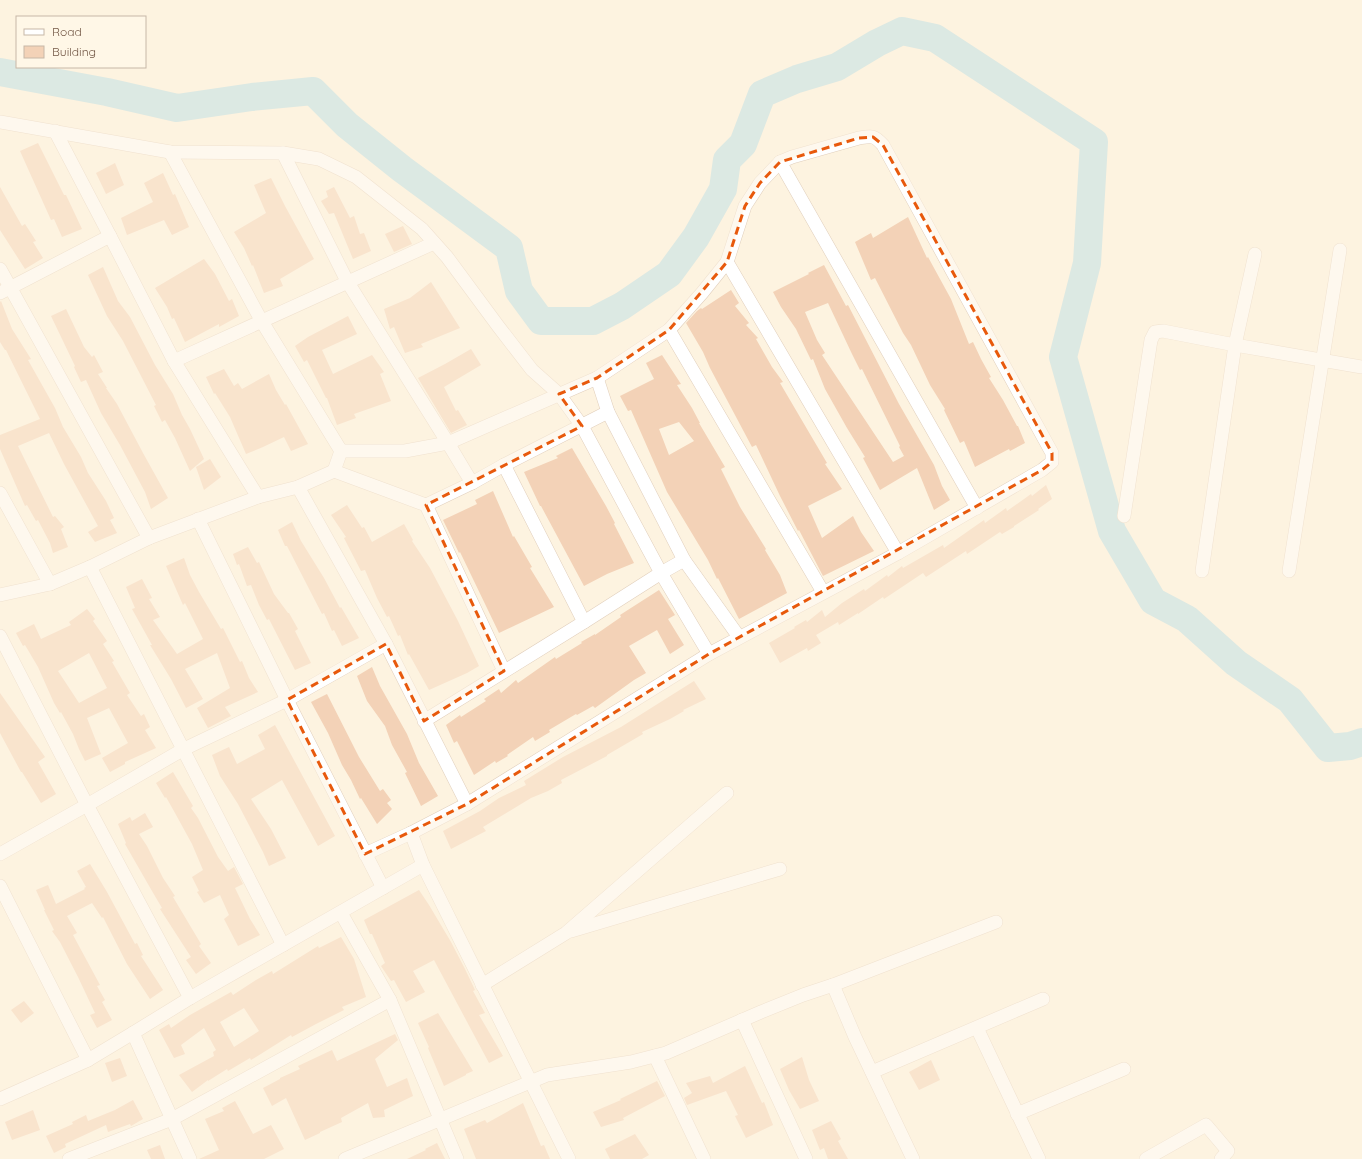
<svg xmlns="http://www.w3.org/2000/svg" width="1362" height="1159" font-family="Quicksand,sans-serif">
<rect width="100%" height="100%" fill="#fdf3e0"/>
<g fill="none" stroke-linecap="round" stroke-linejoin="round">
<path stroke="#b4dde6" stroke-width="28" d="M0 72 107 92 177 108 252 97 313 91 347 125 402 169 509 248 519 291 541 321H593L622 306 669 274 696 237 723 189 727 160 743 144 762 94 797 79 837 67 877 43 902 31 935 38 1094 142 1087 263 1063 357 1112 531 1153 601 1187 619 1236 663 1290 700 1328 748 1350 746 1362 742"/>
</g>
<g fill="#f3d2b7" fill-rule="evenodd">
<path d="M38 143 64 195H66L82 229 62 237 54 219 51 220 20 151Z"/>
<path d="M115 163 124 185 106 194 96 173Z"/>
<path d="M163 173 173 195 175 194 189 227 172 235 164 220 127 235 121 218 153 202 144 183Z"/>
<path d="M271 178 285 206 314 259 280 279 283 286 264 293 253 265 252 266 244 248 234 232 266 213 254 185Z"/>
<path d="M0 187 22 226 25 224 36 241 33 242 43 258 25 269 0 230Z"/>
<path d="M334 187 350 218 354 216 360 234 364 233 371 251 353 259 334 213 329 214 321 201 328 197 326 191Z"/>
<path d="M908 217 927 258 928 257 951 299 969 344 973 342 981 359 991 377 989 378 1003 400 1017 426H1018L1025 443 1010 451 1009 449 975 467 964 441 960 443 944 410 945 409 930 385 911 345 903 333 875 278 871 280 855 242 871 233 873 238Z"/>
<path d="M403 226 412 244 394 252 385 234Z"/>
<path d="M204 259 215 274 229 301 232 299 239 316 219 327V324L185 342 174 318 172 319 167 307 155 288Z"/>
<path d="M824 265 846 306 848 305 899 404 934 465 942 486 950 500 934 510 917 468 880 490 863 458 865 457 847 428 825 389 813 359 811 360 796 329 781 307 773 292 809 274 808 273ZM828 303 852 354 860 370 862 369 900 446 899 447 904 456 893 462 822 355 825 353 817 340 805 312Z"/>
<path d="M103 267 118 301 130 317 155 365 173 394 182 415 190 429 204 459 190 471 175 438 165 420 162 422 154 406 156 405 123 341 107 316 88 275Z"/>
<path d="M431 282 460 328 421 344 423 347 405 353 394 327 390 329 384 309 410 298Z"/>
<path d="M731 290 739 303 735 306 749 323 746 325 758 338 756 339 772 367 783 382 780 383 827 463 825 464 842 489 808 506 822 538 853 516 861 532 874 551 823 576 799 530 798 531 780 496 756 445 752 447 710 368 703 352 686 323 697 311 701 308 702 309Z"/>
<path d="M1 301 12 329 31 359 28 360 55 408 63 427 81 457 88 473 106 501 114 518 110 520 117 533 95 542 88 532 98 526 64 464 49 433 18 446 53 517 55 516 64 527 61 529 68 547 53 553 50 543 38 520 36 521 27 505 25 506 0 449V435L40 419 6 350H5L0 342V302Z"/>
<path d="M66 309 84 347 92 357 94 355 103 372 98 374 107 388H106L117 404 143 453 168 498 151 509 145 492 120 445 101 413 86 380 81 382 74 367 75 366 51 316Z"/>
<path d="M348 316 357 334 322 350 333 374 372 355 384 372 380 374 391 401 354 414 356 418 337 425 327 398H326L307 360 304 362 295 346 308 337Z"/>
<path d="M471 349 481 365 444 387 456 411 458 410 467 425 451 433 418 378 445 364Z"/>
<path d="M662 355 681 384 677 385 692 408 700 423H699L725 467 721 469 740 507 766 549 765 550 780 575 787 593 739 619 718 578 717 579 708 560 667 492 631 410 628 411 620 396 654 379 646 363ZM679 422 694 441 669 455 659 429Z"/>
<path d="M224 369 234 386 238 383 242 389 269 374 276 390 285 405 286 404 308 444 291 451 284 437 263 447 246 454 230 417 215 393 214 394 206 377Z"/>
<path d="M572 448 606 506 615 523 614 524 634 563 607 574 584 586 541 506H540L524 472 558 458 556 456Z"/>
<path d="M210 459 221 477 204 490 196 467Z"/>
<path d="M1046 485 1052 499 1038 509 1039 510 1014 526V527L1002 534 1000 532 967 554 966 551 926 577 923 573 884 599 883 597 858 614V613L839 625 838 622 816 635 821 643 808 651 807 648 780 663 769 643 795 628 794 627 806 620 807 622 822 610 825 617 842 603 864 589 865 591 887 575 888 577 902 566 903 568 943 545 944 548 984 520 985 523 1006 508 1007 511 1031 494 1032 496Z"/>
<path d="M493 491 513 537 514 536 532 567 530 568 554 607 499 633 460 552 459 553 443 520 477 504 475 500Z"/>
<path d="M347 505 362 528 364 527 372 542 404 524 413 540 412 541 430 568 458 621 479 666 467 673 429 690 409 654 408 655 400 635 398 636 389 616 387 617 377 598 365 570 361 571 344 538 346 537 331 515Z"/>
<path d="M292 522 301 541 324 578 340 608 341 607 359 638 342 646 334 630 332 631 324 613 322 614 287 546H285L278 530Z"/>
<path d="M248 547 257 563 259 562 274 594 288 613H289L298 629 295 631 311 663 295 670 269 619 267 620 259 605 251 585 247 586 239 564 237 565 233 554Z"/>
<path d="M184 558 190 575 199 592 221 629 223 628 240 662 242 661 249 678 258 692 225 707 231 716 208 728 197 708 230 688 217 653 185 669 203 699 186 708 171 679 150 645H152L132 609 135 608 126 587 142 579 152 598 149 599 160 617 153 620 177 654 203 639 185 603 183 605 166 566Z"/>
<path d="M659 590 675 615 668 619 684 645 670 654 657 630 629 646 646 673 634 680 595 708 593 706 577 715 576 714 549 730 550 732 535 741 533 737 507 755 508 756 496 763 495 761 474 775 457 741 454 743 446 725 460 715 461 717 486 701 484 699 499 689 501 693 516 680 518 683 555 657 556 659 582 643 581 642 595 634V635L621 617 620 615Z"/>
<path d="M87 609 95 619 93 621 107 641 103 644 114 661 112 662 130 693 127 695 141 716 144 714 150 727 145 730 156 748 125 762V764L110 772 102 758 128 743 109 708 87 718 101 754 85 761 79 749 73 734 61 712 60 713 54 703 38 667 25 645 23 646 16 633 34 624 41 639 71 625 69 622ZM89 653 107 688 79 703 58 671Z"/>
<path d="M372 667 380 686 407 734 419 763 438 796 421 806 405 773 407 772 392 745 385 726 367 701 357 676Z"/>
<path d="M694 681 706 699 683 710 684 711 670 719 642 732 643 734 607 755V756L561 780 562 783 548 791 531 798 483 827 486 831 451 849 443 831 480 811 499 798 526 785 524 781 563 757 621 727Z"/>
<path d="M0 693 45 757 38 762 56 794 41 803 22 772H21L0 733Z"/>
<path d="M327 694 359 757 380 791 383 789 391 800 387 803 392 809 377 824 361 798 360 799 351 780 342 765 328 733 311 702Z"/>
<path d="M275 725 335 836 318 846 282 780 251 799 271 829 286 858 269 866 263 852 238 804 220 776 212 755 229 747 237 764 265 749 258 735Z"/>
<path d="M173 772 193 806 191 808 198 818 218 857 228 871 234 867 243 884 235 888 250 919 260 935 238 946 224 919 229 915 220 895 204 903 197 892 199 891 192 877 203 870 192 844 175 813 166 797 165 798 156 783Z"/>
<path d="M145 813 153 827 139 834 147 846 163 878 175 896 173 897 201 944 199 946 211 963 196 974 186 960 191 957 160 909 162 908 152 891 125 844 126 843 118 824 130 817 132 821Z"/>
<path d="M90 864 107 892 135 944 137 943 143 955 141 956 163 990 150 999 127 964 103 917 102 918 92 903 67 916 77 933 73 935 100 985 97 986 105 1000 102 1002 112 1020 97 1028 90 1015 95 1013 78 977 60 942 52 931 54 930 44 910H45L36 890 48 885 56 904 85 889 84 888 86 887 77 871Z"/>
<path d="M419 890 429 905 451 942 465 969 475 990 473 991 485 1013 479 1015 503 1056 489 1063 434 960 413 971 425 992 406 1002 394 980 391 981 381 966 385 963 372 934H370L364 920Z"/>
<path d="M341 937 354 959 366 997 342 1007 344 1010 316 1024 292 1037 291 1035 251 1060 250 1058 228 1071 227 1069 208 1081V1080L192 1092 179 1075 214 1056 213 1052 216 1050 204 1028 181 1045 185 1054 174 1058 159 1030 169 1024 171 1028 190 1015 231 992 233 995 256 980 272 971 273 974 318 946 319 948ZM244 1008 259 1031 234 1047 220 1022Z"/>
<path d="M24 1001 34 1013 21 1023 11 1010Z"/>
<path d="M438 1013 473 1071 466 1074V1075L444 1086 428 1048 429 1047 418 1023Z"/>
<path d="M395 1034 398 1040 375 1059 387 1087 407 1078 413 1096 384 1110 385 1117 373 1118 368 1103 341 1118 342 1122 320 1132V1133L305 1140 286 1098 272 1106 263 1088 280 1079V1078L300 1069 298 1066 332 1050 337 1061Z"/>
<path d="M802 1057 809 1080 819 1101 800 1109 789 1090 780 1069Z"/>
<path d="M120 1058 127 1076 112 1082 105 1063Z"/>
<path d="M931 1060 940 1080 919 1090 909 1072Z"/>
<path d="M745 1066 762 1103 764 1102 773 1125 746 1138 735 1116 738 1115 726 1091 687 1105 684 1098 692 1093 686 1083 710 1076 713 1083Z"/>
<path d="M657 1081 665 1096 623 1118 624 1120 601 1127 593 1112 621 1100 620 1099Z"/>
<path d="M133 1100 143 1119 131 1126 130 1124 108 1132 106 1125 65 1144 66 1147 54 1153 46 1136 73 1124 72 1122 86 1115 88 1121 115 1110Z"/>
<path d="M235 1101 253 1134 271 1125 284 1149 264 1159H199L219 1150 205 1119 224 1111 222 1108Z"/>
<path d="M523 1103 541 1146 544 1145 550 1159H476L464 1129 485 1120 487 1123Z"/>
<path d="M33 1110 40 1130 12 1140 5 1122Z"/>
<path d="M831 1121 841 1139 838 1141 848 1159H828L824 1148 820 1150 812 1130Z"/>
<path d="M635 1134 649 1155 642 1159H610L605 1149Z"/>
<path d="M437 1143 445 1159H407L426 1150 425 1149Z"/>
<path d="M160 1145 165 1159H151L147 1150Z"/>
</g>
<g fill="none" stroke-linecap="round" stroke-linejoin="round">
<g stroke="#e1cfbc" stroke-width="14">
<g id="minor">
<path d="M0 122 170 152 283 153 319 159 356 177 422 229 447 257 498 326 532 370 559 394 582 426 661 573 709 654"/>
<path d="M55 131 110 236 174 361 258 497"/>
<path d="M170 152 261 320 341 451"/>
<path d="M283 153 347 281 448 443 472 483"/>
<path d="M780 162 977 508"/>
<path d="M727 262 898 553"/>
<path d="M0 269 149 538"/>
<path d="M0 293 110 236"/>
<path d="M669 330 823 592"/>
<path d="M174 361 434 243"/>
<path d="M597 378 608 412 684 560 739 637"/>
<path d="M504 465 584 622"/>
<path d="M334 471 341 451H405L448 443 597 378 669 330 702 293 727 262 745 206 760 183 780 162 792 157 859 138C872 136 874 135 883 145L1052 453V462L1042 470 898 553 709 654 467 804 411 833 423 865"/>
<path d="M298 487 386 644 467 804"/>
<path d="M0 493 50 584"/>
<path d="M426 505 472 483 504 465 608 412"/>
<path d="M1124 516 1151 340 1155 332 1163 331 1235 345 1362 367"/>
<path d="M198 519 287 700 383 888"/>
<path d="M90 567 283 945"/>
<path d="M1202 571 1235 345 1255 254"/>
<path d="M1289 571 1340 250"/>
<path d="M0 595 50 584 90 567 149 538 258 497 298 487 334 471 426 505 504 671"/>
<path d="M0 636 87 805 190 998"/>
<path d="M424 721 584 622 661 573 684 560"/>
<path d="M0 854 87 805 184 749 287 700 386 644"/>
<path d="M365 854 411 833"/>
<path d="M0 886 88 1060"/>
<path d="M341 913 390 1000 457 1159"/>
<path d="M571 931 780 869"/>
<path d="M482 985 566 933 727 793"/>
<path d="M833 985 996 922"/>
<path d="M742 1020 806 1159"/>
<path d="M977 1028 1039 1159"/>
<path d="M655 1056 704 1159"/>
<path d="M872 1072 1043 999"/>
<path d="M0 1099 88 1060 133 1033"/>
<path d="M1017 1114 1124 1069"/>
<path d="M69 1159 172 1119 390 1000"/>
<path d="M190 1159 133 1033 190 998 423 865 569 1159"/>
<path d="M345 1159 547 1075 631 1062 666 1053 761 1012 803 995 833 985 855 1037 913 1159"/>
<path d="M1146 1159 1206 1125 1228 1151 1221 1159"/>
</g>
</g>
<use href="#minor" stroke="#fff" stroke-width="13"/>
</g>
<path d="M0 0H1362V1159H0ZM873 137 883 145 1052 453V462L1042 470 709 654 467 804 365 854 287 700 386 644 424 721 504 671 426 505 582 426 559 394 597 378 669 330 727 262 745 206 760 183 780 162 859 138Z" fill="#fdf3e0" fill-opacity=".55" fill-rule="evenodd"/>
<path fill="none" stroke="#e8590c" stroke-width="3" stroke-dasharray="8 5" stroke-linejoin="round" d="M873 137 883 145 1052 453V462L1042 470 709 654 467 804 365 854 287 700 386 644 424 721 504 671 426 505 582 426 559 394 597 378 669 330 727 262 745 206 760 183 780 162 859 138Z"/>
<rect x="16" y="16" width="130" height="52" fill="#fff7e7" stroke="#c7b8a7"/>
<rect x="24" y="29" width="20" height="6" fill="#ffffff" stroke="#c7b8a7"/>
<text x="52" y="36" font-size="12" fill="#745947">Road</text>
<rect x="24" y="46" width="20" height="12" fill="#f3d2b7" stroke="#c7b8a7"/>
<text x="52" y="56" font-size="12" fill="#745947">Building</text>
</svg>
